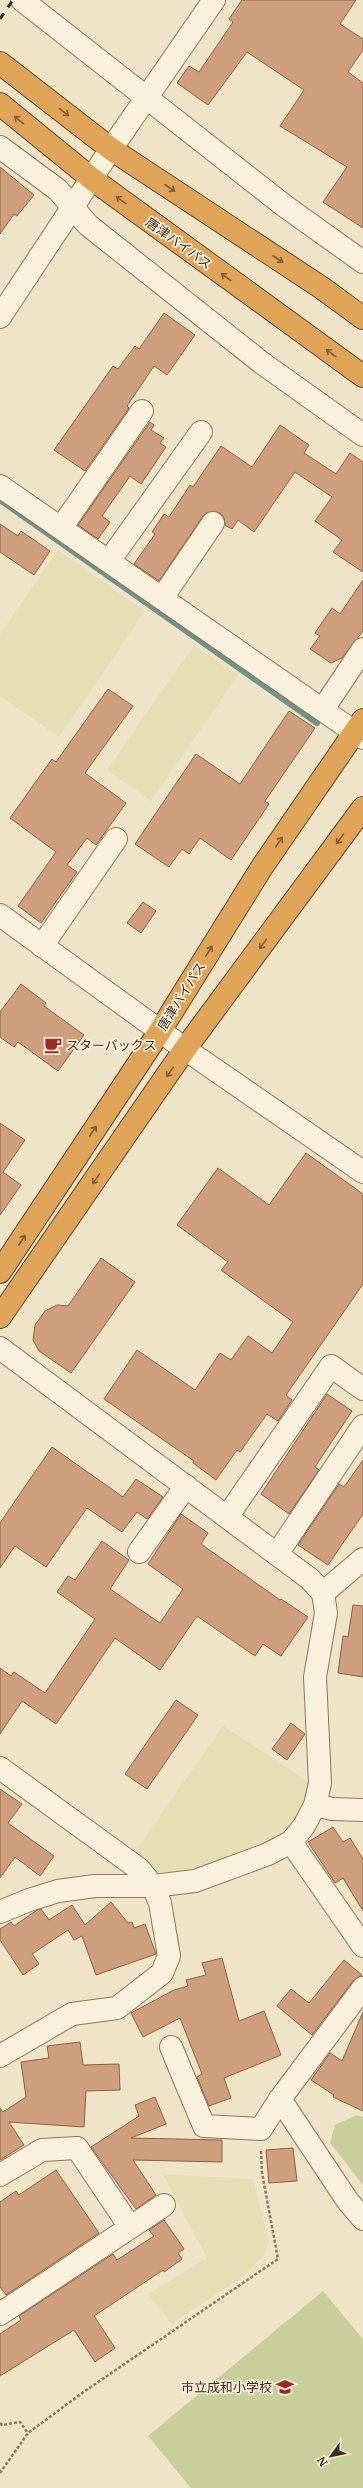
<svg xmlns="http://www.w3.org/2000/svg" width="363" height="2488" font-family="Merriweather,'Noto Sans JP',serif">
<rect width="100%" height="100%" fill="#f0e4c8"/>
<g fill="#e6deb5">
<path d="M58 550 145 611 59 737 0 696V634Z"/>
<path d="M194 645 238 675 151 801 107 770Z"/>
<path d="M223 1726 310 1783 308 1802 295 1824 273 1842 198 1868 169 1872H156L133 1854Z"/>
<path d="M163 2174 253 2179 269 2241 264 2255 243 2277 171 2324 148 2294 207 2258Z"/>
</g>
<g fill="#c9cf9b">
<path d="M357 2115 363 2117V2185L330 2143 335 2125Z"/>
<path d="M323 2291 363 2339V2488H191L148 2436Z"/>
</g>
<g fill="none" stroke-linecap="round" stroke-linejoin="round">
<path stroke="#6f938a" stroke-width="6" d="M0 500 317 723"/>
</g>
<g fill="#cf9f7d" stroke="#8d5f41">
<path d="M242 0H356L340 24 363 39V50L348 72 363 83V228L323 202 347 167 280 126 304 90 247 52 208 105 177 83 189 66 199 72 233 22 229 19Z"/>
<path d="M0 167 34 195 17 216 14 214 0 234Z"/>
<path d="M164 313 195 335 167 375 154 366 127 406 129 408 85 471 54 450 113 366 118 369 135 346 139 349Z"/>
<path d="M150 422 154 425 151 430 164 438 160 443 166 447 141 484 130 476 102 516 110 522 98 539 78 525Z"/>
<path d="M280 425 309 445 304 453 336 474 350 453 363 462V572L333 552 342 540 315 521 332 497 295 472 254 532 238 520 232 529 225 525 224 518 220 513 208 512 203 516 159 581 134 564 155 534 152 532 164 514 169 517 190 485 193 487 221 446 252 467Z"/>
<path d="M0 524 18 536 21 531 50 551 34 575 0 552Z"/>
<path d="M363 580V631L342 658 331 663 310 649 320 636 315 633 332 608 340 614Z"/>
<path d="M108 689 133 706 85 773 126 803 96 845 87 838 67 865 77 872 41 923 18 906 56 852 10 818 52 759 56 762Z"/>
<path d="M289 711 315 728 265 801 269 804 231 860 200 838 189 854 182 849 169 867 135 844 196 754 240 784Z"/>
<path d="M143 902 156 911 141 933 127 923Z"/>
<path d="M21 984 46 1003 44 1006 84 1035 58 1071 18 1042 14 1047 0 1037V1012Z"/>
<path d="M0 1123 25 1140 3 1172 21 1185 0 1215Z"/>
<path d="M306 1153 363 1194V1284L286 1395 292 1400 278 1421 267 1414 240 1452 237 1450 216 1480 193 1463 194 1461 104 1399 137 1350 195 1390 220 1353 231 1360 248 1336 272 1353 293 1322 221 1270 228 1262 177 1225 218 1168 269 1205Z"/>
<path d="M101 1258 135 1282 71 1373 39 1351 33 1340 35 1325 45 1311 57 1305 68 1306Z"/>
<path d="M327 1394 352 1411 315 1467 319 1470 289 1514 261 1494Z"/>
<path d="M52 1447 123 1497 136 1479 163 1497 147 1519 137 1512 122 1532 87 1508 46 1567 15 1546 0 1568V1523Z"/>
<path d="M363 1460V1514L328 1565 298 1545 339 1484 344 1487Z"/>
<path d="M181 1514 208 1533 201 1544 280 1600 281 1599 308 1617 281 1656 263 1644 255 1656 197 1616 160 1670 115 1638 56 1724 22 1701 0 1734V1668L11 1676 14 1672 45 1693 95 1619 57 1592 68 1576 75 1580 102 1541 129 1560 110 1589 160 1623 183 1589 148 1564Z"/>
<path d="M353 1605 363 1606V1677L338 1673 343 1636 348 1637Z"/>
<path d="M176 1700 198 1715 147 1789 125 1774Z"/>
<path d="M291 1723 305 1734 287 1760 272 1749Z"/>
<path d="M0 1789 22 1804 8 1823 54 1856 40 1876 15 1857 0 1878Z"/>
<path d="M333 1827 343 1842 350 1838 363 1859V1911L343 1878 335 1883 308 1842Z"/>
<path d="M111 1902 128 1923 132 1922 134 1928 145 1924 156 1954 96 1975 82 1936 74 1940 68 1930 32 1954 39 1964 23 1975 0 1940V1929L11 1922 14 1926 37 1910 41 1909 49 1920 72 1905 85 1925Z"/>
<path d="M222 1958 239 2021 264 2011 281 2055 224 2078 231 2098 209 2106 197 2077 202 2074 180 2018 143 2037 131 2013 174 1990 188 1986 186 1980 206 1975 202 1963Z"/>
<path d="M344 1960 362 1975 353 1981 312 2035 277 2006 291 1989 309 2003Z"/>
<path d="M363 2012V2111L333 2097 334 2095 311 2080 330 2053 342 2061Z"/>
<path d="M80 2042 83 2065 119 2064 120 2090 86 2091 84 2127 9 2122 24 2145 0 2160V2108L3 2112 26 2097 21 2062 49 2058 47 2046Z"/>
<path d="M155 2097 166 2124 131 2138 222 2140V2162L133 2160 156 2195 136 2209 91 2147 139 2116 135 2105Z"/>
<path d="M293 2148 297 2181 269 2183 266 2150Z"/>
<path d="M56 2170 99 2233 6 2295 0 2287V2202L16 2191 19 2195Z"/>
<path d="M164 2220 184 2249 178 2253 182 2259 164 2272 163 2270 94 2316 115 2348 95 2362 74 2330 0 2376V2334L21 2320 19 2316 113 2254 117 2260 154 2236 149 2230Z"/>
</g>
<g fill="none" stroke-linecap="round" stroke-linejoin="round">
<g stroke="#8d765c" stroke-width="24">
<g id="minor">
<path d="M22 0 286 207 363 262"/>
<path d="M0 147 58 190 88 225 262 363 363 435"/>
<path d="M0 317 111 149 214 0"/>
<path d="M0 486 363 738"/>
<path d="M61 528 142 411"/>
<path d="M109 561 201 432"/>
<path d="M162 598 213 523"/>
<path d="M323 709 363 649"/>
<path d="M0 915 185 1049 363 1172"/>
<path d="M42 946 116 839"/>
<path d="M0 1348 310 1579 323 1593 326 1613 315 1677 320 1783 315 1805 304 1826 291 1842 268 1854 195 1881 153 1886H95L58 1891 29 1900 0 1912"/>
<path d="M227 1517 331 1366 363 1389"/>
<path d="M139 1552 186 1486"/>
<path d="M277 1554 363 1426"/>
<path d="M323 1593 363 1559"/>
<path d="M0 1768 139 1869 153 1886 160 1903 169 1956 162 1973 117 2008 72 2014 0 2056"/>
<path d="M315 1805 332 1809 363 1810"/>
<path d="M291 1842 363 1946"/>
<path d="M171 2047 204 2126 261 2129 280 2099 363 1988"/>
<path d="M280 2099 347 2200 363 2219"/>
<path d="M0 2175 42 2150 77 2148 130 2227"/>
<path d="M0 2314 164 2205"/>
</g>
</g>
<g stroke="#5b4430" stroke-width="24">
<g id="highway">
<path d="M0 63 111 149 322 288 363 318"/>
<path d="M0 104 92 179 363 376"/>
<path d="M0 1272 160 1031 262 867 363 720"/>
<path d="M0 1317 185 1049 363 808"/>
</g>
</g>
<g stroke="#8d765c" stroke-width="2.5" stroke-dasharray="3 2" stroke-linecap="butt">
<path d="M0 2423 2 2425 20 2422 28 2433"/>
<path d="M0 2473 28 2433 85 2391 278 2259 262 2173 261 2151"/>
</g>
<use href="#minor" stroke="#faf1dc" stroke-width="22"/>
<use href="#highway" stroke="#e0a458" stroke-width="22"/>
<path stroke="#3d2e20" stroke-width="3" stroke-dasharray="7 7" stroke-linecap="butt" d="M0 19 13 0"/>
</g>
<defs><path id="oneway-shaft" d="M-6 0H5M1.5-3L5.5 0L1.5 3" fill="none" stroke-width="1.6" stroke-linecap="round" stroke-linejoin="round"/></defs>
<g stroke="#7e5d36">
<use href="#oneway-shaft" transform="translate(64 112) rotate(38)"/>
<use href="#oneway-shaft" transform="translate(19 120) rotate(-141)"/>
<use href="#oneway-shaft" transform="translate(170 188) rotate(33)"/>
<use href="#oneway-shaft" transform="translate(121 200) rotate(-144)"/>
<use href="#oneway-shaft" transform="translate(278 259) rotate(33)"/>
<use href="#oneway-shaft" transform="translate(226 277) rotate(-144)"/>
<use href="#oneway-shaft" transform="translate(331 353) rotate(-144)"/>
<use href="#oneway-shaft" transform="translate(340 839) rotate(126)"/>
<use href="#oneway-shaft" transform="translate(279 842) rotate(-56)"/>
<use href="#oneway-shaft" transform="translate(263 944) rotate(126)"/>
<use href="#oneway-shaft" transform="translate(209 951) rotate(-58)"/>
<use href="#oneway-shaft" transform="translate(170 1072) rotate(125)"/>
<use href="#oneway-shaft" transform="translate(93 1131) rotate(-57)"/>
<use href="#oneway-shaft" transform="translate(96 1179) rotate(125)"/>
<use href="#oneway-shaft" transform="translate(22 1240) rotate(-57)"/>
</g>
<defs>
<g id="cafe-bare" transform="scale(1.38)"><path d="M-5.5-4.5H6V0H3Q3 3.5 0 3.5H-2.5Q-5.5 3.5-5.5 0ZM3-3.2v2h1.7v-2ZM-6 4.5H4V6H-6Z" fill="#9e2a2b" stroke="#f7eed8" stroke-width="2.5" paint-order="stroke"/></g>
<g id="school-bare" transform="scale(1.38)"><path d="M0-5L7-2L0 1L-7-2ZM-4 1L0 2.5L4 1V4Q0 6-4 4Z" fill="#9e2a2b" stroke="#f7eed8" stroke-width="2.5" paint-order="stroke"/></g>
</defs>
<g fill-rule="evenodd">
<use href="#cafe-bare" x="53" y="1045"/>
<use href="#school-bare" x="285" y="2387"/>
</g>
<g text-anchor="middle" stroke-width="3.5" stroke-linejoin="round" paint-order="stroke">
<g font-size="13" fill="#3d2e20" stroke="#f7eed8">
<text transform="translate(179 243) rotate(36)" y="5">唐津バイパス</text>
<text transform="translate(181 996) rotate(-58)" y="5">唐津バイパス</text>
</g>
<g font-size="13" fill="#3d2e20" stroke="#f7eed8" text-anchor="start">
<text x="66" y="1050">スターバックス</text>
<text x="272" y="2392" text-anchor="end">市立成和小学校</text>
</g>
</g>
<g transform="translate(331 2456) rotate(237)" stroke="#f7eed8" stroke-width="3" paint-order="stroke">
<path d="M0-3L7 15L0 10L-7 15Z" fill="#3d2e20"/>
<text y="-6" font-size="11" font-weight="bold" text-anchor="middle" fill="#3d2e20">N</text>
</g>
</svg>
